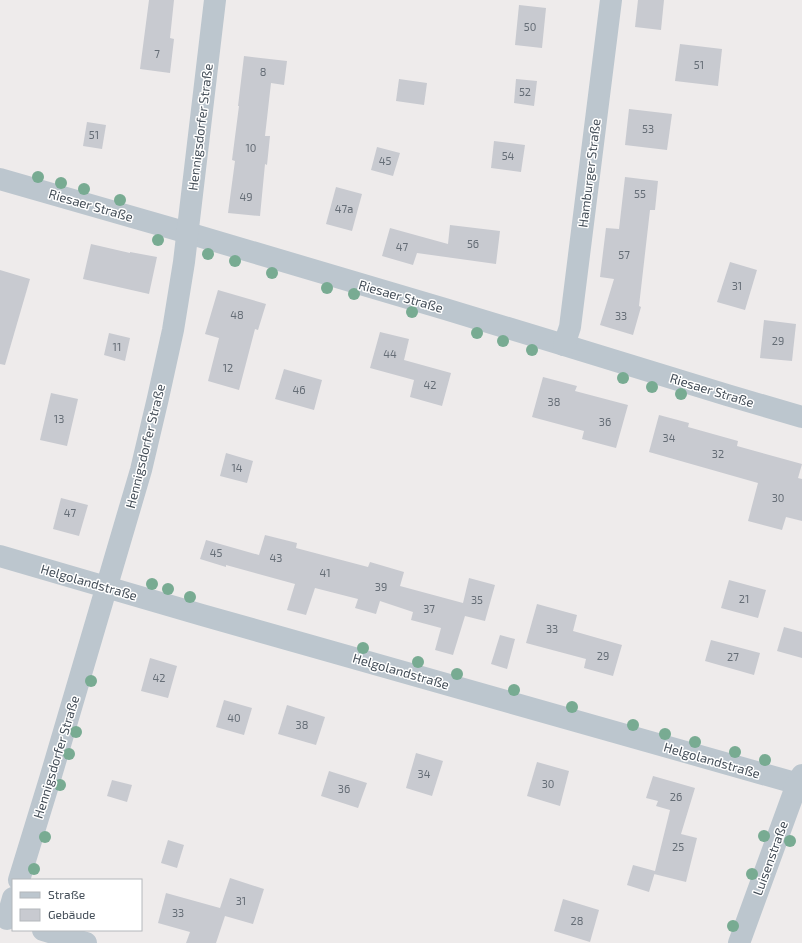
<svg xmlns="http://www.w3.org/2000/svg" width="802" height="943" font-family="'Exo 2',sans-serif">
<rect width="100%" height="100%" fill="#eeebeb"/>
<g fill="#c8cad0">
<path d="M149 0H174L170 38 174 39 170 73 140 69Z"/>
<path d="M638 0H664L661 30 635 27Z"/>
<path d="M519 5 546 8 542 48 515 45Z"/>
<path d="M680 44 722 49 718 86 675 81Z"/>
<path d="M244 56 287 61 284 85 271 83 265 136H270L267 165 265 164 260 216 228 213 235 161 232 160 239 106H238Z"/>
<path d="M399 79 427 83 424 105 396 101Z"/>
<path d="M516 79 537 81 534 106 514 103Z"/>
<path d="M629 109 672 114 667 150 625 145Z"/>
<path d="M87 122 106 125 102 149 83 146Z"/>
<path d="M494 141 525 145 521 172 491 168Z"/>
<path d="M377 147 400 153 393 176 371 170Z"/>
<path d="M625 177 658 181 655 210H650L639 306 641 307 633 335 600 325 614 279 600 277 606 228 619 229Z"/>
<path d="M336 187 362 194 352 231 326 224Z"/>
<path d="M450 225 500 231 496 264 417 253 413 265 382 256 390 228 448 244Z"/>
<path d="M91 244 130 253V252L157 257 149 294 83 279Z"/>
<path d="M730 262 757 270 745 310 717 302Z"/>
<path d="M0 270 30 279 5 365 0 364Z"/>
<path d="M218 290 266 304 258 330 255 329 239 390 208 381 219 338 205 334Z"/>
<path d="M764 320 796 324 792 361 760 358Z"/>
<path d="M380 332 409 339 404 360 451 373 442 406 410 397 414 380 370 368Z"/>
<path d="M109 333 130 338 125 361 104 355Z"/>
<path d="M284 369 322 380 314 410 275 399Z"/>
<path d="M543 377 577 386 575 391 628 405 616 448 582 439 584 431 532 417Z"/>
<path d="M51 393 78 399 67 446 40 440Z"/>
<path d="M659 415 689 423 688 427 738 441 737 446 802 464 798 478 802 479V521L786 517 782 530 748 521 758 483 649 452Z"/>
<path d="M226 453 253 461 247 483 220 476Z"/>
<path d="M61 498 88 505 79 536 53 529Z"/>
<path d="M265 535 297 543 296 548 368 567 370 562 404 572 400 586 463 603 469 578 495 585 485 621 465 616 453 655 435 650 441 628 411 620 413 612 380 601 376 614 355 608 358 599 315 588 306 615 287 610 295 584 226 565V567L200 559 206 540 259 555Z"/>
<path d="M729 580 766 590 758 618 721 608Z"/>
<path d="M537 604 577 615 573 631 622 645 613 676 584 668 586 659 526 643Z"/>
<path d="M784 627 802 632V658L777 651Z"/>
<path d="M500 635 515 639 507 669 491 664Z"/>
<path d="M711 640 760 653 754 675 705 661Z"/>
<path d="M150 658 177 666 168 698 141 691Z"/>
<path d="M224 700 252 708 244 735 216 727Z"/>
<path d="M287 705 325 717 316 745 278 734Z"/>
<path d="M416 753 443 761 432 796 406 788Z"/>
<path d="M537 762 569 771 560 806 527 796Z"/>
<path d="M329 771 367 783 358 808 321 796Z"/>
<path d="M653 776 695 788 681 834 697 838 686 882 654 874 655 872 649 892 627 885 633 865 655 871 670 810 656 806 658 801 646 798Z"/>
<path d="M112 780 132 785 127 802 107 796Z"/>
<path d="M168 840 184 845 177 868 161 863Z"/>
<path d="M230 878 264 889 253 924 225 916 216 943H186L190 932 158 923 166 893 220 908Z"/>
<path d="M563 899 599 910 590 942 554 931Z"/>
</g>
<g fill="none" stroke-linecap="round" stroke-linejoin="round">
<g stroke="#bcc6ce" stroke-width="22">
<path d="M0 179 188 233 445 309 564 345 727 395 802 417"/>
<path d="M564 345 570 327 611 0"/>
<path d="M0 556 202 615 802 785"/>
<path d="M19 880 50 779 141 470 158 398 173 330 184 262 215 0"/>
<path d="M7 919 13 898"/>
<path d="M43 930 86 943"/>
<path d="M739 943 797 784 802 775"/>
</g>
</g>
<g fill="#78ab92">
<circle cx="38" cy="177" r="6"/>
<circle cx="61" cy="183" r="6"/>
<circle cx="84" cy="189" r="6"/>
<circle cx="120" cy="200" r="6"/>
<circle cx="158" cy="240" r="6"/>
<circle cx="208" cy="254" r="6"/>
<circle cx="235" cy="261" r="6"/>
<circle cx="272" cy="273" r="6"/>
<circle cx="327" cy="288" r="6"/>
<circle cx="354" cy="294" r="6"/>
<circle cx="412" cy="312" r="6"/>
<circle cx="477" cy="333" r="6"/>
<circle cx="503" cy="341" r="6"/>
<circle cx="532" cy="350" r="6"/>
<circle cx="623" cy="378" r="6"/>
<circle cx="652" cy="387" r="6"/>
<circle cx="681" cy="394" r="6"/>
<circle cx="152" cy="584" r="6"/>
<circle cx="168" cy="589" r="6"/>
<circle cx="190" cy="597" r="6"/>
<circle cx="363" cy="648" r="6"/>
<circle cx="418" cy="662" r="6"/>
<circle cx="457" cy="674" r="6"/>
<circle cx="91" cy="681" r="6"/>
<circle cx="514" cy="690" r="6"/>
<circle cx="572" cy="707" r="6"/>
<circle cx="633" cy="725" r="6"/>
<circle cx="76" cy="732" r="6"/>
<circle cx="665" cy="734" r="6"/>
<circle cx="695" cy="742" r="6"/>
<circle cx="735" cy="752" r="6"/>
<circle cx="69" cy="754" r="6"/>
<circle cx="765" cy="760" r="6"/>
<circle cx="60" cy="785" r="6"/>
<circle cx="764" cy="836" r="6"/>
<circle cx="45" cy="837" r="6"/>
<circle cx="790" cy="841" r="6"/>
<circle cx="34" cy="869" r="6"/>
<circle cx="752" cy="874" r="6"/>
<circle cx="733" cy="926" r="6"/>
</g>
<g text-anchor="middle" stroke-width="3" stroke-linejoin="round" paint-order="stroke">
<g font-size="11" fill="#656d76">
<text x="530" y="31">50</text>
<text x="157" y="58">7</text>
<text x="699" y="69">51</text>
<text x="263" y="76">8</text>
<text x="525" y="96">52</text>
<text x="648" y="133">53</text>
<text x="94" y="139">51</text>
<text x="251" y="152">10</text>
<text x="508" y="160">54</text>
<text x="385" y="165">45</text>
<text x="640" y="198">55</text>
<text x="246" y="201">49</text>
<text x="344" y="213">47a</text>
<text x="473" y="248">56</text>
<text x="402" y="251">47</text>
<text x="624" y="259">57</text>
<text x="737" y="290">31</text>
<text x="237" y="319">48</text>
<text x="621" y="320">33</text>
<text x="778" y="345">29</text>
<text x="117" y="351">11</text>
<text x="390" y="358">44</text>
<text x="228" y="372">12</text>
<text x="430" y="389">42</text>
<text x="299" y="394">46</text>
<text x="554" y="406">38</text>
<text x="59" y="423">13</text>
<text x="605" y="426">36</text>
<text x="669" y="442">34</text>
<text x="718" y="458">32</text>
<text x="237" y="472">14</text>
<text x="778" y="502">30</text>
<text x="70" y="517">47</text>
<text x="216" y="557">45</text>
<text x="276" y="562">43</text>
<text x="325" y="577">41</text>
<text x="381" y="591">39</text>
<text x="744" y="603">21</text>
<text x="477" y="604">35</text>
<text x="429" y="613">37</text>
<text x="552" y="633">33</text>
<text x="603" y="660">29</text>
<text x="733" y="661">27</text>
<text x="159" y="682">42</text>
<text x="234" y="722">40</text>
<text x="302" y="729">38</text>
<text x="424" y="778">34</text>
<text x="548" y="788">30</text>
<text x="344" y="793">36</text>
<text x="676" y="801">26</text>
<text x="678" y="851">25</text>
<text x="241" y="905">31</text>
<text x="178" y="917">33</text>
<text x="577" y="925">28</text>
</g>
<g font-size="13" fill="#444e58" stroke="#fff">
<text transform="translate(200 127) rotate(-83)" y="5">Hennigsdorfer Straße</text>
<text transform="translate(589 173) rotate(-83)" y="5">Hamburger Straße</text>
<text transform="translate(91 205) rotate(16)" y="5">Riesaer Straße</text>
<text transform="translate(401 296) rotate(16)" y="5">Riesaer Straße</text>
<text transform="translate(712 390) rotate(17)" y="5">Riesaer Straße</text>
<text transform="translate(145 446) rotate(-76)" y="5">Hennigsdorfer Straße</text>
<text transform="translate(89 582) rotate(16)" y="5">Helgolandstraße</text>
<text transform="translate(401 671) rotate(16)" y="5">Helgolandstraße</text>
<text transform="translate(56 757) rotate(-73)" y="5">Hennigsdorfer Straße</text>
<text transform="translate(712 760) rotate(16)" y="5">Helgolandstraße</text>
<text transform="translate(770 858) rotate(-70)" y="5">Luisenstraße</text>
</g>
</g>
<rect x="12" y="879" width="130" height="52" fill="#ffffff" stroke="#b4b8bc"/>
<rect x="20" y="892" width="20" height="6" fill="#bcc6ce" stroke="#b4b8bc"/>
<text x="48" y="899" font-size="12" fill="#444e58">Straße</text>
<rect x="20" y="909" width="20" height="12" fill="#c8cad0" stroke="#b4b8bc"/>
<text x="48" y="919" font-size="12" fill="#444e58">Gebäude</text>
</svg>
